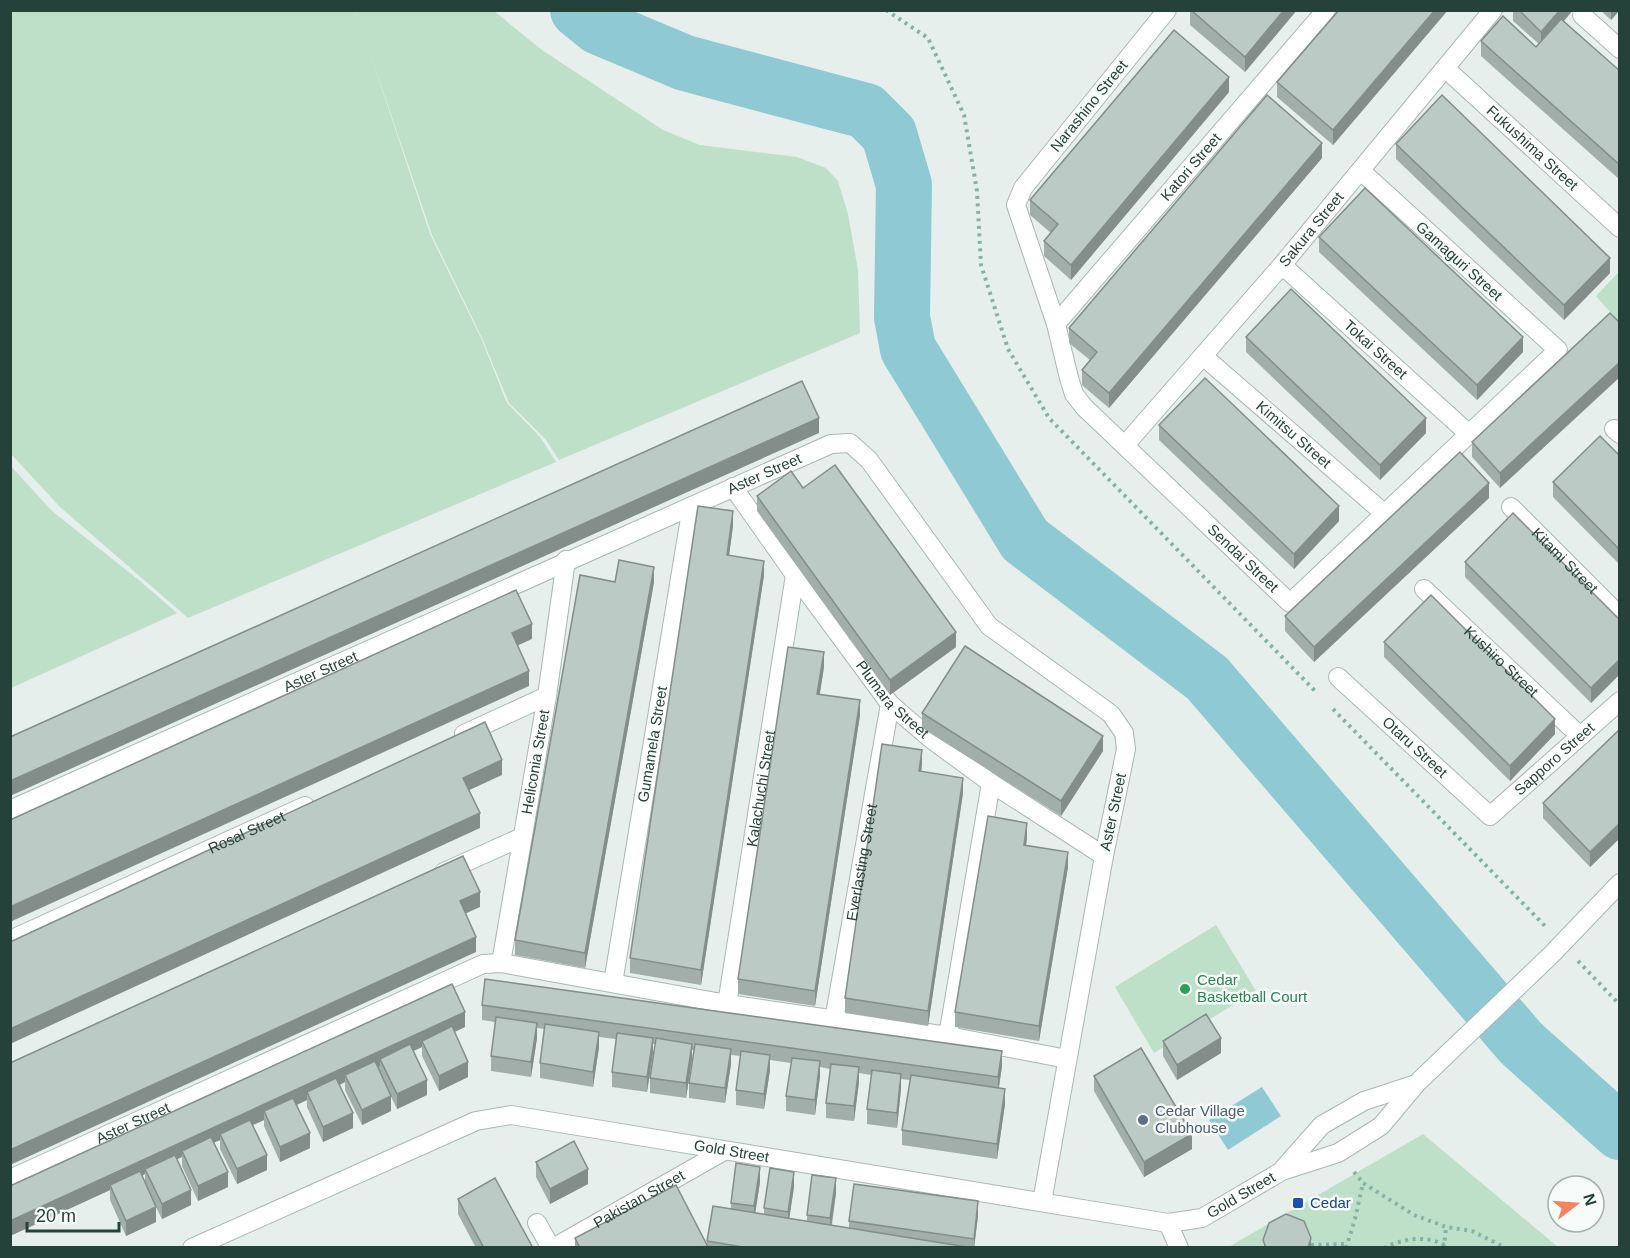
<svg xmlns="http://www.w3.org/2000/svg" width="1630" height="1258" font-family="Arial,sans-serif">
<rect width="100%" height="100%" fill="#e6efeb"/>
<g fill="#bfe0c8">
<path d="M356 11 357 14V11H494L542 50 663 130 700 145 797 157 826 168 838 181 848 214 858 270 860 333 559 460 546 440 509 403 482 338 432 235 369 50 430 234 481 338 507 403 541 438 556 462 188 618 60 507 11 454V11Z"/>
<path d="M1619 272V322L1596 296Z"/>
<path d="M10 465 52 511 140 581 177 613 11 688Z"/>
<path d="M1216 925 1256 991 1154 1053 1115 987Z"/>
<path d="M1423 1134 1558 1247 1227 1248Z"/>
</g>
<path fill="#8ec9d4" d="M1262 1087 1281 1116 1228 1150 1209 1120Z"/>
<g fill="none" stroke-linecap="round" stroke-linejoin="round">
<path stroke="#8ec9d4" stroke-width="56" d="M578 10 599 27 685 63 866 111 889 134 904 185 902 317 908 349 1025 540 1207 678 1521 1043 1620 1132"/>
<g stroke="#a8b8b2" stroke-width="20">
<g id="street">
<path id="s1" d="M1167 10 1023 188 1016 205 1056 324 1069 378 1074 394 1084 407 1290 603 1558 350 1361 171"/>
<path d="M1582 15 1620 49"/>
<path id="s2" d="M1446 69 1620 228"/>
<path id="s3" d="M1282 265 1469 434"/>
<path id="s4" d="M1056 324 1326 10"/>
<path id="s5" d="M1203 356 1385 514"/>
<path d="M1614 429 1620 434"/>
<path id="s6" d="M1125 445 1282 265 1493 10"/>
<path id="s7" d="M733 487 795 575 890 704 931 739 991 783 1104 856"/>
<path id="s8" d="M1511 507 1620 616"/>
<path id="s9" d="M1424 589 1580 736"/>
<path id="s10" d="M1338 677 1490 816 1620 701"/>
<path d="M464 734 547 696"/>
<path id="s11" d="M10 810 831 444 850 443 869 460 989 626 1111 714 1124 733 1126 749 1104 856 1042 1202"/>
<path d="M444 872 522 837"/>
<path id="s12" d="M10 940 305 806"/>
<path id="s13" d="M501 963 547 696 566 560"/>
<path id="s14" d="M613 983 692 506"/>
<path id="s15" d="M727 1004 795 575"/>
<path id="s16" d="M834 1020 890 704"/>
<path d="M948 1036 991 783"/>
<path d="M1283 1169 1322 1125 1364 1101 1416 1084"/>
<path id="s17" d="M10 1179 483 964 501 963 727 1004 948 1036 1067 1059"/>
<path d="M537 1223 551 1248"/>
<path d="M1168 1223 1179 1248"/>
<path id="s18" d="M192 1248 476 1121 511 1115 1168 1223 1202 1218 1282 1171 1338 1153 1381 1126 1417 1083 1551 955 1620 883"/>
<path id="s19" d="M553 1248 724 1151"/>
</g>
</g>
<g stroke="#86b3a5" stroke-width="4" stroke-dasharray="3 4.5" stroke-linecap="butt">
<path d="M886 10 928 38 964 115 977 191 981 265 1008 349 1049 418 1317 693"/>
<path d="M1333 709 1546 927"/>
<path d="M1578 961 1620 1005"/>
<path d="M1354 1172 1363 1183"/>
<path d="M1311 1245 1348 1244"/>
<path d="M1346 1248 1355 1219 1363 1183 1414 1215 1446 1227 1472 1231 1506 1248"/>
<path d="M1384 1248C1403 1238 1430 1234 1449 1248"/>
<path d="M1444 1248 1446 1227"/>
</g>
<use href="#street" stroke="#fff" stroke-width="18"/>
</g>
<g fill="#a1aea9" fill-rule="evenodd">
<path d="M1190 10H1297L1245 72 1190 25Z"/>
<path d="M1339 10H1448L1333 145 1277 97V82Z"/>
<path d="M1513 10H1573L1564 21 1620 71V180L1481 56V41L1536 47 1539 44 1513 21Z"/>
<path d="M1600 10H1620L1611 20Z"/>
<path d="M1229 92 1071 280 1044 256V241L1051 233 1030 215V200Z"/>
<path d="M1396 144 1610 273 1564 320 1396 159Z"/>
<path d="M1322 158 1109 408 1082 385V370L1090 360 1069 343V328Z"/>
<path d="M1319 237 1523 352 1477 400 1319 252Z"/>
<path d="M1610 313 1500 488 1472 457V442Z"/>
<path d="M1246 337 1426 433 1380 480 1246 352Z"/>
<path d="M1159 425 1339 521 1294 569 1159 440Z"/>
<path d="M1620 456V565L1553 497V482Z"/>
<path d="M803 488 956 647 890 695 757 511V496Z"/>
<path d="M1489 498 1314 662 1285 631V616Z"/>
<path d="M733 526 729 555 764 575 701 985 630 973V958Z"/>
<path d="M1465 562 1620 620V674L1591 703 1465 577Z"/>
<path d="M615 582H654L585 968 515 955V940Z"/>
<path d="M1384 642 1555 734 1510 781 1384 657Z"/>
<path d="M824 667 820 694 860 715 815 1006 738 994V979Z"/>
<path d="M922 713 1103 751 1061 816 922 728Z"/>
<path d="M1620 729V838L1590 867 1543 818V803Z"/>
<path d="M922 765 921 772 963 793 928 1026 845 1013V998Z"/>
<path d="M1027 838 1026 845 1068 867 1039 1041 955 1027V1012Z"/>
<path d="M452 984 465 1027 454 1032 468 1077 439 1091 422 1056V1047L413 1051 427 1095 397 1109 383 1080 391 1111 362 1125 345 1090V1082L340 1085 353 1128 323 1142 307 1107V1100L297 1105 310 1148 280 1162 264 1126V1120L253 1125 267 1170 237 1184 220 1149V1140L214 1142 228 1187 198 1201 182 1166V1157L177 1159 191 1205 162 1219 146 1187 156 1222 126 1236 110 1200V1190L10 1236ZM145 1174V1184L142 1176Z"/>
<path d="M482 1005 1002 1066 999 1088 1005 1104 997 1159 902 1145V1130L910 1080 901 1079V1089L897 1128 867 1124V1109L871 1075 859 1073V1082L854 1121 826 1118V1103L830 1069 820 1067V1076L815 1115 786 1111V1096L791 1063 770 1060V1070L764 1109 736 1105V1090L741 1056 731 1055V1064L725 1103 689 1098V1083L694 1050H692V1059L686 1098 650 1093V1078L655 1044H653V1053L647 1092 612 1087V1072L616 1039 599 1037V1047L593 1087 540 1078V1063L544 1029 537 1028V1038L531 1077 491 1071V1056L495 1022 482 1020Z"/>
<path d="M1163 1041 1221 1053 1177 1080 1163 1056Z"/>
<path d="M1094 1076 1192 1149 1144 1177 1094 1091Z"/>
<path d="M536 1162 588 1184 550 1204 536 1177Z"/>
<path d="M760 1182 755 1213 764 1214V1208L794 1187 789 1218 807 1221V1215L836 1193 832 1225 849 1228V1221L978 1216 974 1248H575V1238L707 1246V1241L731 1209V1203Z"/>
<path d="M458 1199 533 1248H476L458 1214Z"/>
</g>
<g fill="#838d89">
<path d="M1284 10H1297L1245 72V57Z"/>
<path d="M1435 10H1448L1333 145V130Z"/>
<path d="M1560 10H1573L1541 47V32Z"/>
<path d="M1611 10H1620L1611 20Z"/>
<path d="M1229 77V92L1071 280V265Z"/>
<path d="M1322 143V158L1109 408V393Z"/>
<path d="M1610 258V273L1564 320V305Z"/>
<path d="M1523 337V352L1477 400V385Z"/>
<path d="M1620 362V377L1500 488V473Z"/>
<path d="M819 418V433L10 796V781Z"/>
<path d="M1426 418V433L1380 480V465Z"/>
<path d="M1489 483V498L1314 662V647Z"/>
<path d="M1339 506V521L1294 569V554Z"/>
<path d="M733 511V526L727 570V555Z"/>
<path d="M764 561V575L701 985V970Z"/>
<path d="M654 567V582L585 968V953Z"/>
<path d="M532 624V639L512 648V633Z"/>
<path d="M956 632V647L890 695V680Z"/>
<path d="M824 652V667L817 709V694Z"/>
<path d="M1620 659V674L1591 703V688Z"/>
<path d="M529 671V686L10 922V907Z"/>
<path d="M860 700V715L815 1006V991Z"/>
<path d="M1555 719V734L1510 781V766Z"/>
<path d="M1103 736V751L1061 816V801Z"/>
<path d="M922 750V765L919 786V771Z"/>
<path d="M502 760V775L463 793V778Z"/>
<path d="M963 778V793L928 1026V1011Z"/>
<path d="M480 813V828L10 1044V1029Z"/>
<path d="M1027 823V838L1024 860V845Z"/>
<path d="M1620 823V838L1590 867V852Z"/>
<path d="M1068 852V867L1039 1041V1026Z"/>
<path d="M480 892V907L460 916V901Z"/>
<path d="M476 937V952L10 1165V1150Z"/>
<path d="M465 1012V1027L425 1046 422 1041V1047L383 1065 380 1059V1066L348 1081 345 1075V1082L310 1099 307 1092V1100L267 1118 264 1111V1120L223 1138 220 1134V1140L184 1156 182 1151V1157L147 1173 145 1169V1174L112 1189 110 1185V1190L10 1236V1221Z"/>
<path d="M537 1023V1038L531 1077V1062Z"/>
<path d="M599 1032V1047L593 1087V1072Z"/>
<path d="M653 1038V1053L647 1092V1077Z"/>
<path d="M1221 1038V1053L1177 1080V1065Z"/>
<path d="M692 1044V1059L686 1098V1083Z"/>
<path d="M731 1049V1064L725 1103V1088Z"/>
<path d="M1002 1051V1066L998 1092V1077Z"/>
<path d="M770 1055V1070L764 1109V1094Z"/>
<path d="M820 1061V1076L815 1115V1100Z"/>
<path d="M468 1062V1077L439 1091V1076Z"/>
<path d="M859 1067V1082L854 1121V1106Z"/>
<path d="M901 1074V1089L897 1128V1113Z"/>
<path d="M427 1080V1095L397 1109V1094Z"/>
<path d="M1005 1089V1104L997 1159V1144Z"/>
<path d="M391 1096V1111L362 1125V1110Z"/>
<path d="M353 1113V1128L323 1142V1127Z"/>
<path d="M310 1133V1148L280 1162V1147Z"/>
<path d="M1192 1134V1149L1144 1177V1162Z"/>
<path d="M267 1155V1170L237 1184V1169Z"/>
<path d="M760 1167V1182L754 1221V1206Z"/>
<path d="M588 1169V1184L550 1204V1189Z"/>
<path d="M228 1172V1187L198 1201V1186Z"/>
<path d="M794 1172V1187L788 1227V1212Z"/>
<path d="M836 1178V1193L830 1233V1218Z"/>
<path d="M191 1190V1205L162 1219V1204Z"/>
<path d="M978 1201V1216L974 1248V1239Z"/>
<path d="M156 1207V1222L126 1236V1221Z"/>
<path d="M1311 1238V1248H1308Z"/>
</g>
<g fill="#bbcac4" stroke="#838d89" stroke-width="1.5">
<path d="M1191 10H1284L1245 57Z"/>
<path d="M1339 10H1435L1333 130 1277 82Z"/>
<path d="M1519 10H1560L1541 32Z"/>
<path d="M1503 16 1536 47 1561 19 1620 71V165L1481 41Z"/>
<path d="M1174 30 1229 77 1071 265 1044 241 1058 224 1030 200Z"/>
<path d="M1267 95 1322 143 1109 393 1082 370 1097 352 1069 328Z"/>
<path d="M1442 95 1610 258 1564 305 1396 144Z"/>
<path d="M1365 188 1523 337 1477 385 1319 237Z"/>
<path d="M1291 289 1426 418 1380 465 1246 337Z"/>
<path d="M1610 313 1620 323V362L1500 473 1472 442Z"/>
<path d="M1205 378 1339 506 1294 554 1159 425Z"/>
<path d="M802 381 819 418 10 781V737Z"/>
<path d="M1600 436 1620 456V550L1553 482Z"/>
<path d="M1460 452 1489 483 1314 647 1285 616Z"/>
<path d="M835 465 956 632 890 680 757 496 791 471 803 488Z"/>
<path d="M698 506 733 511 727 555 764 561 701 970 630 958Z"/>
<path d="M1513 513 1620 620V659L1591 688 1465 562Z"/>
<path d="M619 560 654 567 585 953 515 940 580 575 615 582Z"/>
<path d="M516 590 532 624 512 633 529 671 10 907V820Z"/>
<path d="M1431 595 1555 719 1510 766 1384 642Z"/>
<path d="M965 646 1103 736 1061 801 922 713Z"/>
<path d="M788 647 824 652 817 694 860 700 815 991 738 979Z"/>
<path d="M485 722 502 760 463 778 480 813 10 1029V942Z"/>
<path d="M1620 729V823L1590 852 1543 803Z"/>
<path d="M882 744 922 750 919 771 963 778 928 1011 845 998Z"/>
<path d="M988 816 1027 823 1024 845 1068 852 1039 1026 955 1012Z"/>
<path d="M463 856 480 892 460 901 476 937 10 1150V1063Z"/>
<path d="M485 979 1002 1051 998 1077 482 1005Z"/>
<path d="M452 984 465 1012 10 1221V1186Z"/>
<path d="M1206 1014 1221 1038 1177 1065 1163 1041Z"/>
<path d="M496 1017 537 1023 531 1062 491 1056Z"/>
<path d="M545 1024 599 1032 593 1072 540 1063Z"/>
<path d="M452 1026 468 1062 439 1076 422 1041Z"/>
<path d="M617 1033 653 1038 647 1077 612 1072Z"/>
<path d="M656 1038 692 1044 686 1083 650 1078Z"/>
<path d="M410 1044 427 1080 397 1094 380 1059Z"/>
<path d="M695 1044 731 1049 725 1088 689 1083Z"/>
<path d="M1141 1048 1192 1134 1144 1162 1094 1076Z"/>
<path d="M741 1051 770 1055 764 1094 736 1090Z"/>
<path d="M792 1058 820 1061 815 1100 786 1096Z"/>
<path d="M375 1061 391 1096 362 1110 345 1075Z"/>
<path d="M831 1064 859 1067 854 1106 826 1103Z"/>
<path d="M872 1070 901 1074 897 1113 867 1109Z"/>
<path d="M911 1075 1005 1089 997 1144 902 1130Z"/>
<path d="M336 1078 353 1113 323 1127 307 1092Z"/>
<path d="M293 1098 310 1133 280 1147 264 1111Z"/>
<path d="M250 1120 267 1155 237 1169 220 1134Z"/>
<path d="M211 1137 228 1172 198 1186 182 1151Z"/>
<path d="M574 1141 588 1169 550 1189 536 1162Z"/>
<path d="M175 1155 191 1190 162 1204 145 1169Z"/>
<path d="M736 1163 760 1167 754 1206 731 1203Z"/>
<path d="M770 1168 794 1172 788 1212 764 1208Z"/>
<path d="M140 1171 156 1207 126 1221 110 1185Z"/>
<path d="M812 1175 836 1178 830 1218 807 1215Z"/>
<path d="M495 1178 533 1248H484L458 1199Z"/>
<path d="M854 1184 978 1201 974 1239 849 1221Z"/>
<path d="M676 1185 708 1247 580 1248 575 1238Z"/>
<path d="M713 1206 973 1248H749L707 1241Z"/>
<path d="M1286 1214 1304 1221 1311 1238 1308 1248H1266L1263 1240 1269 1223Z"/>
</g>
<circle fill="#2e9e5b" stroke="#f7fbf9" stroke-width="2" cx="1185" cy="989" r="6"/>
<circle fill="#5c6f8a" stroke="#f7fbf9" stroke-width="2" cx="1143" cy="1120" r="6"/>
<rect fill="#1a4fb4" stroke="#f7fbf9" stroke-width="2" x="1292" y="1197" width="12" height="12" rx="3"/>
<g text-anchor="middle" stroke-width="5" stroke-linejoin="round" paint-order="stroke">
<g font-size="15" fill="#24423a" stroke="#f7fbf9">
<text transform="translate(1089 106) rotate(-51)" y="5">Narashino Street</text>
<text dy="5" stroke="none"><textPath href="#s2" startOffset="117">Fukushima Street</textPath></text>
<text dy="5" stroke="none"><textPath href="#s4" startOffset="207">Katori Street</textPath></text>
<text dy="5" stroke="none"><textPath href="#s6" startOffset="285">Sakura Street</textPath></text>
<text transform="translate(1459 261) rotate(42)" y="5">Gamaguri Street</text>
<text dy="5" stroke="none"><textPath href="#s3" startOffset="126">Tokai Street</textPath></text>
<text dy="5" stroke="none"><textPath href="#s5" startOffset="120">Kimitsu Street</textPath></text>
<text dy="5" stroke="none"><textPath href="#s11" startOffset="826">Aster Street</textPath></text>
<text dy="5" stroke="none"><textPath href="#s1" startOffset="681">Sendai Street</textPath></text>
<text dy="5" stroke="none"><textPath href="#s8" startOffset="76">Kitami Street</textPath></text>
<text dy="5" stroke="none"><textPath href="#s9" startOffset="106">Kushiro Street</textPath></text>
<text dy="5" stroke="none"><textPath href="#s11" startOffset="340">Aster Street</textPath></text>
<text dy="5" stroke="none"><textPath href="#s7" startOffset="266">Plumara Street</textPath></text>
<text dy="5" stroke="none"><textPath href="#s14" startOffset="242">Gumamela Street</textPath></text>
<text dy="5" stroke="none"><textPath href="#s10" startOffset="104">Otaru Street</textPath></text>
<text dy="5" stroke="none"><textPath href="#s10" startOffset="292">Sapporo Street</textPath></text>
<text dy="5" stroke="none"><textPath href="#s13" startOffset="204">Heliconia Street</textPath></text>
<text dy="5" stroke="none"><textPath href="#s15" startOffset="218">Kalachuchi Street</textPath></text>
<text transform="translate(1113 812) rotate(-78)" y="5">Aster Street</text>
<text dy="5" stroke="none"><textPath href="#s12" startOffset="260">Rosal Street</textPath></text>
<text dy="5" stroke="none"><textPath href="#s16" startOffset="160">Everlasting Street</textPath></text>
<text dy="5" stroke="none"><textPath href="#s17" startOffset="135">Aster Street</textPath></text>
<text dy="5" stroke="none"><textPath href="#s18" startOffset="570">Gold Street</textPath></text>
<text dy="5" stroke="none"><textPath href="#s18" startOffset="1092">Gold Street</textPath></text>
<text dy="5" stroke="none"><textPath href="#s19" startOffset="99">Pakistan Street</textPath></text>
</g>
<g font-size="15" fill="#27864d" stroke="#f7fbf9" text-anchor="start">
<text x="1197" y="985">Cedar<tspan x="1197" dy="17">Basketball Court</tspan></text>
</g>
<g font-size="15" fill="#4e5e75" stroke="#f7fbf9" text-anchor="start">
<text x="1155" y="1116">Cedar Village<tspan x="1155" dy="17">Clubhouse</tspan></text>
</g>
<g font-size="15" fill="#164399" stroke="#f7fbf9" text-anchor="start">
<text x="1310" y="1208">Cedar</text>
</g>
</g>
<rect width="1630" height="1258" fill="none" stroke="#24423a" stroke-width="24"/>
<g transform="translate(1576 1204) rotate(73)"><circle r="28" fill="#f7fbf9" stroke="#a3b1ad" stroke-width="1.5"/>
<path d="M0-4.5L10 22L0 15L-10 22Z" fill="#f4845f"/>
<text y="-9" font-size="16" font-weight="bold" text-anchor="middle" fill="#24423a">N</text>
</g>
<path d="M27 1222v9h92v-9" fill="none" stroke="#24423a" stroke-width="3"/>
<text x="36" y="1222" font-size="18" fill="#24423a" stroke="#f7fbf9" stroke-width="4.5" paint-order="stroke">20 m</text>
</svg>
